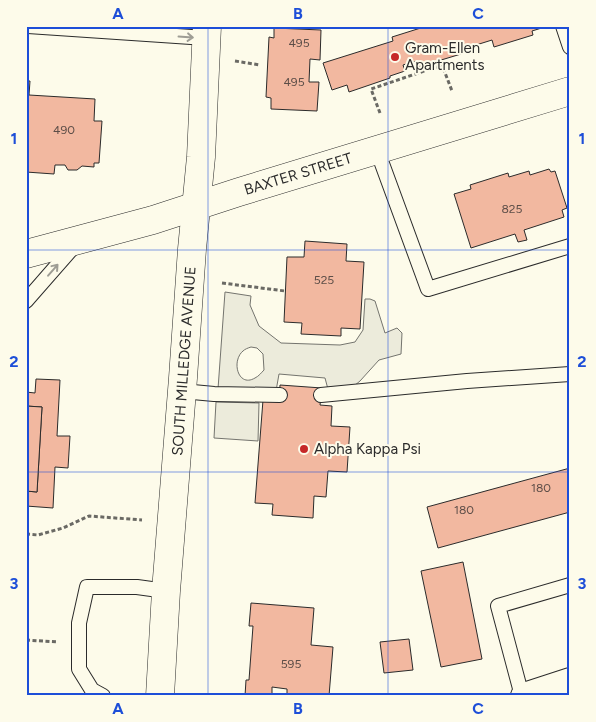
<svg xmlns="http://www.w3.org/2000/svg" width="596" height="722" font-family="Figtree,sans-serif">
<rect width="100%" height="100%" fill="#fdfbea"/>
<g fill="#ecebdb" stroke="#74746e" fill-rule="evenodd">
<path d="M225 292 251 296 250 305 259 326 281 343 340 345 355 342 363 330 365 299H370L375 301 385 333 397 328 402 333 401 354 379 360 360 381 348 391 329 393 325 378 279 374 276 391 218 389ZM251 347 257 348 263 354 264 370C261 373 259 376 255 378 238 388 231 361 243 351 245 349 248 348 251 347Z"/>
<path d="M216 402 259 403 258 441 214 438Z"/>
</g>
<g fill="#f2b8a0" stroke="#2b2b2b">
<path d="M427 26H548L532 31 533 35 494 47 492 40 460 50 461 54 418 67 416 61 403 65 405 71 390 76V78L349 92 347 85 332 90 323 63 393 41 392 37Z"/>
<path d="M274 28 321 30 320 60 310 59 309 82H319L317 111 271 109V98L266 97 269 37 274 38Z"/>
<path d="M26 81H30L29 95 95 99 94 121H102L99 163H94V167L82 166 77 170H68L65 165H55L54 174 26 172Z"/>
<path d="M549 169 551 172 555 171 567 208 562 210 564 217 524 230 527 240 518 242 515 234 471 248 454 194 471 189 470 185 508 173 509 177 529 171 530 175Z"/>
<path d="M305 241 347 244 346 261 364 262 360 329 341 328V336L301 334 302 323 284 322 287 257H304Z"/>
<path d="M36 379 60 380 57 436H70L68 468 55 467 53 508 26 506V491L37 492 42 407 26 406V392L35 393Z"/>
<path d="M280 385 322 388 320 405 332 406 331 426 350 427 347 472 328 471 326 497 314 496 313 518 272 515 273 504 255 503 263 400 279 402Z"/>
<path d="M26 406 42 407 37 492 26 491Z"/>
<path d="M570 468V512L438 548 427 507Z"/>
<path d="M463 562 482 659 441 667 421 571Z"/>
<path d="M251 603 314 608 311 645 333 647 329 696H287V689L272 687V696H245L246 680H249L253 626H249Z"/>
<path d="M409 639 413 670 384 673 380 642Z"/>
</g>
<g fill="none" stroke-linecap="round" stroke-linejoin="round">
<g stroke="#2b2b2b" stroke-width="16">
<g id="lane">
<path d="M28 26 206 38"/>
<path d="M563 26 570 47"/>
<path d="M377 150 428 289 570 246"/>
<path d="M26 301 75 245"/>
<path d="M182 391 214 394 280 395"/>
<path d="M321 395 467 381 570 374"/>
<path d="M103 696 92 690 79 669V623L87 587H137L166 591"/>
<path d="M522 696 498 606 570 585"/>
</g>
</g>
<g stroke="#2b2b2b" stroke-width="28">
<path id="street" d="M524 696 570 681"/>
</g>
<g stroke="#2b2b2b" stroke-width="29">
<g id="secondary">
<path d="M26 254 153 220 239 192 570 91"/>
<path d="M160 696 166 591 183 378 192 249 201 157 207 26"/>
</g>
</g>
<g stroke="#6a6964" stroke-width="3" stroke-dasharray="4 2.5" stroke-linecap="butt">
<path d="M235 61 260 65"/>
<path d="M380 113 371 89 442 65 452 91"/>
<path d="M222 283 285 291"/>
<path d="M26 534 38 535 63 528 89 516 142 520"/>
<path d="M26 640 58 642"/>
</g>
<use href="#lane" stroke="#fdfbea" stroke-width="14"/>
<use href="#street" stroke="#fdfbea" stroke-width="26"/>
<use href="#secondary" stroke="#fdfbea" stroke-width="28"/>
</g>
<defs><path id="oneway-shaft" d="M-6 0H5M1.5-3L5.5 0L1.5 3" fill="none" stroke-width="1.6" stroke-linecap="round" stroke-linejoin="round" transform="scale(1.25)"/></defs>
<g stroke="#9e9d94">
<use href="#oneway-shaft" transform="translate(186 37) rotate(4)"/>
<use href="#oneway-shaft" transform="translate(53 270) rotate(-49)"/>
</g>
<path fill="none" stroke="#1d4ed8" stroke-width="1" stroke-opacity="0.55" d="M208 26V696M388 26V696M26 250H570M26 472H570"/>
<g fill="#c62828" stroke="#fdfbea" stroke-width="2">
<circle cx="395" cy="57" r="5"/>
<circle cx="304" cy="449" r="5"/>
</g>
<g text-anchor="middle" stroke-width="4" stroke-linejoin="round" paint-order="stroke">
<g font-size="12" fill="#5d4e48">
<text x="299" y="47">495</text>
<text x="294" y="86">495</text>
<text x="64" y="134">490</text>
<text x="512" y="213">825</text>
<text x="324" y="284">525</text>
<text x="541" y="492">180</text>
<text x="464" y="514">180</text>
<text x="291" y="668">595</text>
</g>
<g font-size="15" fill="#2b2b2b" stroke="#fdfbea" text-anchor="start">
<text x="405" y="53">Gram-Ellen<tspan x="405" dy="17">Apartments</tspan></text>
<text x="314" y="454">Alpha Kappa Psi</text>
</g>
<g font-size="15" fill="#2b2b2b" stroke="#fdfbea">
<text transform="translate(298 174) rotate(-17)" y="5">BAXTER STREET</text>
<text transform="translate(184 361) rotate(-86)" y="5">SOUTH MILLEDGE AVENUE</text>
</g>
</g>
<rect width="596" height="722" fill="none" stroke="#fdfbea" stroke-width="55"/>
<rect x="28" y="28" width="540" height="666" fill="none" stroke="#1d4ed8" stroke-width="2"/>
<g font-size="16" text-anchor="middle" font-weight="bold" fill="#1d4ed8">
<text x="118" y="19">A</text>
<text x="298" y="19">B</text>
<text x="478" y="19">C</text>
<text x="14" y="144">1</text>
<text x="582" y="144">1</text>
<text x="14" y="367">2</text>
<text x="582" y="367">2</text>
<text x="14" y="589">3</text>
<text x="582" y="589">3</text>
<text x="118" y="714">A</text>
<text x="298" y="714">B</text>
<text x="478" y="714">C</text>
</g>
</svg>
